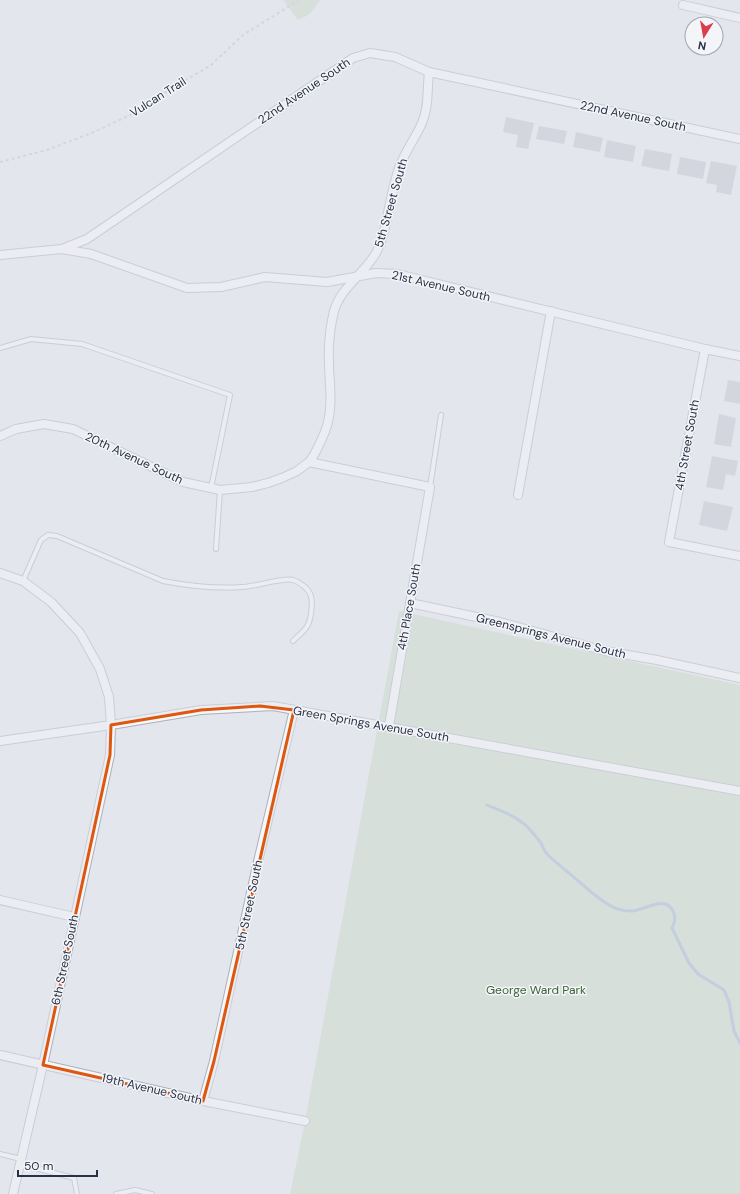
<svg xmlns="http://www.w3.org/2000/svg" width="740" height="1194" font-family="'DM Sans',sans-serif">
<rect width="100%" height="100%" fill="#e3e6ec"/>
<g fill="#c7d7c3">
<path d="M283 0H320L310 14 298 20Z"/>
<path d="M399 611 740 685V1194H290L305 1121Z"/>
</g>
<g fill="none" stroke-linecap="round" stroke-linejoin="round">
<path stroke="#9bb1cf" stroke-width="3" d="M487 805C498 810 510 813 520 821 528 826 535 835 541 843 543 847 544 851 547 854 556 863 567 871 577 880 588 889 598 899 611 906 616 909 625 911 632 911 644 911 665 894 673 911 676 918 675 922 672 928L689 963 698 974 724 990 729 1002 734 1031 740 1043"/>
</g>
<g fill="#bfc4cf">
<path d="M506 117 534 123 528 149 516 147 518 135 503 132Z"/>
<path d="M539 126 567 131 564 144 536 139Z"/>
<path d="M576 132 603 138 600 152 573 147Z"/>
<path d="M607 140 636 146 633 162 604 157Z"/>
<path d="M645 149 672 154 669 171 641 166Z"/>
<path d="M680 157 706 162 703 179 677 174Z"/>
<path d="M711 161 737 166 731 195 716 192 717 185 706 183Z"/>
<path d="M728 380 740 382V404L724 401Z"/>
<path d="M719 414 736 418 731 447 714 444Z"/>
<path d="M712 456 738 461 735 476 726 474 723 490 706 487Z"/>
<path d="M704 501 733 507 727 531 699 525Z"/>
</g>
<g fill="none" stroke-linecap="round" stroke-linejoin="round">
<g stroke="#abb0ba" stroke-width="6">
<g id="lane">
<path d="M0 348 31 339 82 344 230 395 211 488"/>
<path d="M430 487 441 415"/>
<path d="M216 549 220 490"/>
<path d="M23 581 41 540 48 535 57 536 163 581C189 586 215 589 242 587 255 587 283 577 293 580 300 582 309 589 311 596 313 604 311 622 306 628 302 633 297 637 293 641"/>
<path d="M0 1154 21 1159"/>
<path d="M20 1164 74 1178 77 1194"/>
<path d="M116 1194 135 1190 152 1194"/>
</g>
</g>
<g stroke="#abb0ba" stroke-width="10">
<g id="street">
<path d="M683 5 740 18"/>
<path d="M62 249 87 239 353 58 370 53 395 57 429 72 740 139"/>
<path d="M0 255 62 249 91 254 187 288 221 287 265 277 327 282 376 273 397 274 705 349 740 356"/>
<path d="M705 349 669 542 740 556"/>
<path d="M0 436 16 429 44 424 73 429 183 482 220 490 252 487 268 483 282 478 297 471 309 462 430 487 389 726"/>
<path d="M309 462C313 458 315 453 318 447 322 439 326 431 328 422 333 402 329 382 329 362 328 344 330 328 334 311 341 287 364 274 376 253 380 245 383 236 385 227 389 209 392 190 398 171 403 154 415 139 422 123 429 107 427 89 429 72"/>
<path d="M518 495 551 311"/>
<path d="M0 573 23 581 51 602 80 633 100 669 109 697 111 725 110 755 43 1065 13 1194"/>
<path d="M410 603 500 622 605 651 657 660 740 678"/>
<path d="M0 741 111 725 201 710 273 706 740 791"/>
<path d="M0 900 74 917"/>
<path d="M0 1055 203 1101 305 1121"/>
<path d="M203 1101 214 1061 256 870 294 710"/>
</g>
</g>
<path stroke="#c1c4cb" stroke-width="2" stroke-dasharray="3 3" stroke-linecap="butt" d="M0 162 47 150 94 132 149 106 161 95 182 82 210 66 243 35 299 0"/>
<use href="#lane" stroke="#f6f7fa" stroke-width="4"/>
<use href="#street" stroke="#f6f7fa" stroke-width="8"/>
</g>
<path d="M0 0H740V1194H0ZM260 706 294 710 214 1061 203 1101 43 1065 110 755 111 725 201 710Z" fill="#e3e6ec" fill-opacity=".55" fill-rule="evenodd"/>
<path fill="none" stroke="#de570f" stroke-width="3" stroke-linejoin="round" d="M260 706 294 710 214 1061 203 1101 43 1065 110 755 111 725 201 710Z"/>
<g text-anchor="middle" stroke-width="3" stroke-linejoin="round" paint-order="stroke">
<g font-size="12" fill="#293146" stroke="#f3f5f9">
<text transform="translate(304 91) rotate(-34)" y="4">22nd Avenue South</text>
<text transform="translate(158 97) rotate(-32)" y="4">Vulcan Trail</text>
<text transform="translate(633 116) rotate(12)" y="4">22nd Avenue South</text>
<text transform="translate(391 203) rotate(-74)" y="4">5th Street South</text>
<text transform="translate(441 286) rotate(13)" y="4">21st Avenue South</text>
<text transform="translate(687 445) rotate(-80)" y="4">4th Street South</text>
<text transform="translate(134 458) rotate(25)" y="4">20th Avenue South</text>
<text transform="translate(409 607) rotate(-80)" y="4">4th Place South</text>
<text transform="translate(551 636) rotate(14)" y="4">Greensprings Avenue South</text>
<text transform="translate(371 724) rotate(10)" y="4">Green Springs Avenue South</text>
<text transform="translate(249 905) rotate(-78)" y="4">5th Street South</text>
<text transform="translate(65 960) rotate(-78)" y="4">6th Street South</text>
<text transform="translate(152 1089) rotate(13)" y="4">19th Avenue South</text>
</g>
<g font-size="12" fill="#3a6334" stroke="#f3f5f9">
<text x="536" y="994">George Ward Park</text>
</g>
</g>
<g transform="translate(704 36) rotate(191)"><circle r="19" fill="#f3f5f9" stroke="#a2a7b1"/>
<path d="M0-3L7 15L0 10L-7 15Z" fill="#db3e4b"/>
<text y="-6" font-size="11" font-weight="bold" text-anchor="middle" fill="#293146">N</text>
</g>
<path d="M18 1170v6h79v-6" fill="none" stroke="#293146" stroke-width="2"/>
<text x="24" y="1170" font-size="12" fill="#293146" stroke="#f3f5f9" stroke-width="3" paint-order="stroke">50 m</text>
</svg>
